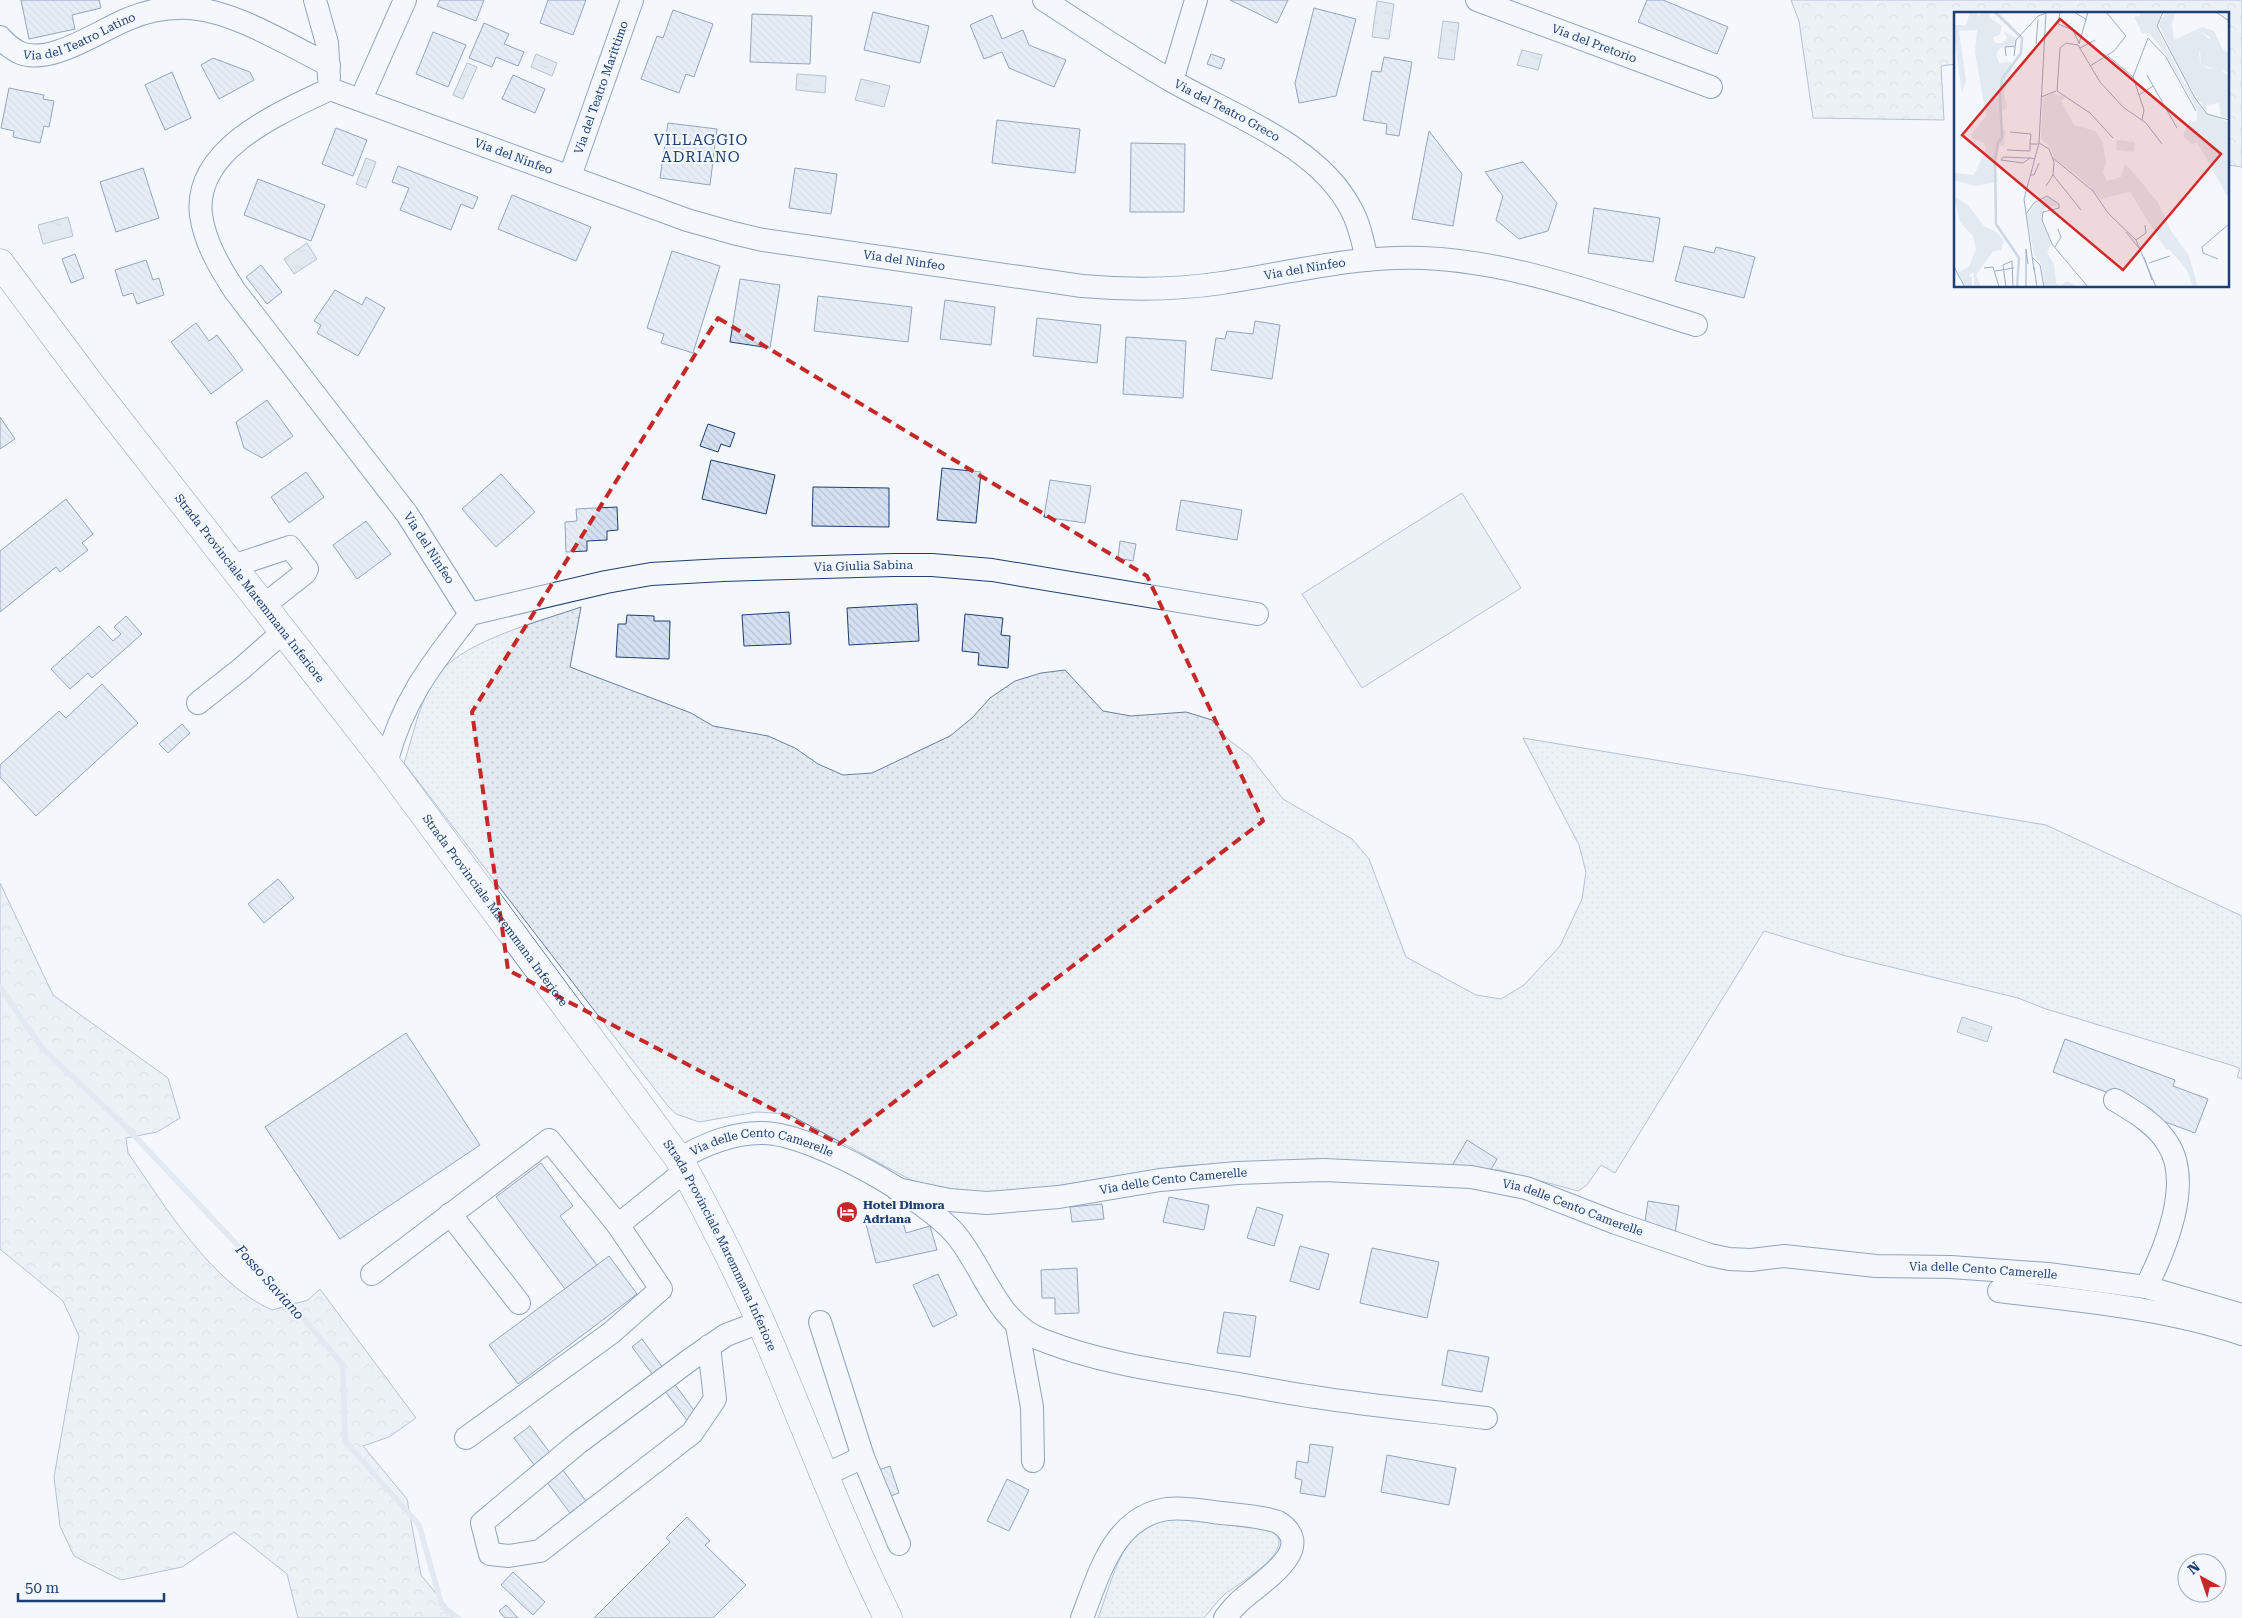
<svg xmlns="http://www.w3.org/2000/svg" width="2242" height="1618" font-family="'Roboto Serif',serif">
<defs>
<pattern id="grass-dots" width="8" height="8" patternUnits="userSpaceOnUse" patternTransform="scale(1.25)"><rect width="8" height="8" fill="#e3e9f0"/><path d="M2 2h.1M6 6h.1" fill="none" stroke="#c2c9d1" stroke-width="1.8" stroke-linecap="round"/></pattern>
<pattern id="forest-crowns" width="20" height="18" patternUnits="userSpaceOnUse" patternTransform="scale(1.25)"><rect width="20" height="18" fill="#e3e9f0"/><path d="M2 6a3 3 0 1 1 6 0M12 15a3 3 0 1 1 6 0" fill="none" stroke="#c2c9d1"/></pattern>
<pattern id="water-ripples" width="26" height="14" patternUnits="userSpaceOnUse" patternTransform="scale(1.25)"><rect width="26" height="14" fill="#cfd7e4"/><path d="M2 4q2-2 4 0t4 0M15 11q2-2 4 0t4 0" fill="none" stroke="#b1bac7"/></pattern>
<pattern id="building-back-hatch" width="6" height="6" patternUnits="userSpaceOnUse" patternTransform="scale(1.25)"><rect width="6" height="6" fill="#d5e0f0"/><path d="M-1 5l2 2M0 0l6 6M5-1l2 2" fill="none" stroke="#b6c1d1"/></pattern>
</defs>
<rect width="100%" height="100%" fill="#f4f7fb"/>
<g fill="url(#grass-dots)" stroke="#687fa3">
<path d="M581 607 570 667 691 713 713 726 768 736 795 748 818 764 843 775 872 773 950 736 972 718 990 698 1015 681 1041 673 1065 670 1103 711 1131 716 1186 712 1212 720 1229 740 1250 756 1283 799 1352 839 1369 859 1406 957 1476 995 1501 999 1524 985 1560 946 1582 899 1586 872 1579 845 1523 738 2046 825 2242 916V1079L2237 1077 2240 1069 2234 1066 2046 1009 2018 998 1846 956 1764 931 1615 1173 1601 1165 1587 1185 1578 1191 1500 1170 1315 1159 1180 1166 993 1196H970L911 1180 788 1114 757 1112 699 1122 676 1114 667 1105 404 763C414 734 420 696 440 672 467 640 541 621 581 607Z"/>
<path d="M1182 1516 1271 1529C1301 1549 1239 1583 1225 1594 1217 1601 1211 1610 1204 1618H1098C1110 1588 1118 1542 1149 1525 1158 1520 1172 1519 1182 1516Z"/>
</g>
<g fill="url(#forest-crowns)" stroke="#687fa3">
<path d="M1791 0H2242V167L2228 165V14H1956V64L1941 66 1944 120 1813 118 1799 21Z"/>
<path d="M0 883 53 995 168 1078 180 1118 157 1132 126 1138 128 1153C166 1207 211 1283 272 1310L308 1300 320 1289 416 1418 389 1437 363 1446 407 1499 421 1575 456 1618H298L287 1574 234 1532 182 1567 121 1580 74 1556 60 1526 54 1477 79 1336 63 1301 0 1249Z"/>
</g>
<path fill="#e3e9f0" stroke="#687fa3" d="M1462 493 1521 588 1362 688 1302 594Z"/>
<g fill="url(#water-ripples)" stroke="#687fa3">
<path d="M1377 1 1394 4 1389 39 1372 37Z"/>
<path d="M1443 21 1459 23 1454 60 1438 58Z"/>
<path d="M1522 50 1542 55 1538 70 1517 65Z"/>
<path d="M536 54 557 63 552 76 531 67Z"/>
<path d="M467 63 477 67 463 99 453 95Z"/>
<path d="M797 74 826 76 825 93 796 90Z"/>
<path d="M861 79 890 86 884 107 855 100Z"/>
<path d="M366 158 376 162 366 188 356 184Z"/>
<path d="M68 217 73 236 43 244 38 225Z"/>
<path d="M307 243 317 259 294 274 284 259Z"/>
<path d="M1962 1017 1992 1027 1987 1042 1957 1032Z"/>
</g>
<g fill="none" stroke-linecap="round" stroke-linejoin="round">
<path stroke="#cfd7e4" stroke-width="5.5" d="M0 987 42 1048 127 1128 276 1286 343 1365 345 1441 419 1525 442 1606 458 1618"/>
</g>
<g fill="url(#building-back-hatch)" stroke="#1d3f73">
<path d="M21 0H99L101 8 72 15 75 29 29 39Z"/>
<path d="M440 0H484L476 21 437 6Z"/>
<path d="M548 0H586L573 35 540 23Z"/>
<path d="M1230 0H1288L1277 23Z"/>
<path d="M1647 0H1663L1728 27 1717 54 1638 22Z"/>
<path d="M1314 8 1356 19 1336 96 1299 103 1295 83Z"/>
<path d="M673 10 713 24 694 77 686 74 679 93 641 79 657 36 663 38Z"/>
<path d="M873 12 929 26 920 63 864 50Z"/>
<path d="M752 14 812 16 810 64 750 62Z"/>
<path d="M992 15 1002 39 1023 30 1029 45 1066 60 1054 87 1009 68 1002 52 984 59 970 25Z"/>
<path d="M484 23 509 34 504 44 524 52 518 66 496 57 492 67 469 58Z"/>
<path d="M433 32 466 45 448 87 416 74Z"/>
<path d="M1211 54 1225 59 1221 69 1207 64Z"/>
<path d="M1384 57 1412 62 1399 136 1386 134 1387 124 1363 120 1372 71 1381 72Z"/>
<path d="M213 58 250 72 254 80 219 99 201 65Z"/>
<path d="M172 72 191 118 165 130 145 85Z"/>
<path d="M513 75 545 89 535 113 502 99Z"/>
<path d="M9 88 44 95 43 99 54 101 49 127 44 126 40 143 13 137 14 131 1 128Z"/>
<path d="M997 120 1080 129 1075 173 992 163Z"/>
<path d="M668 123 717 129 710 185 660 178Z"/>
<path d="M336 128 367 140 353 176 322 164Z"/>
<path d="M1429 131 1462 174 1453 226 1412 219Z"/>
<path d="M1131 143 1185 144 1184 212H1130Z"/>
<path d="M1523 162 1557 203 1548 231 1519 239 1496 220 1503 196 1485 172Z"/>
<path d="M398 166 478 197 473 209 461 204 451 230 400 210 409 188 392 182Z"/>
<path d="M143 168 159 218 116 232 100 182Z"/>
<path d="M795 168 837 174 831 214 789 208Z"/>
<path d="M258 179 325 205 311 241 244 215Z"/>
<path d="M512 195 591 227 576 261 498 229Z"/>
<path d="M1594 208 1660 218 1653 262 1588 253Z"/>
<path d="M1684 246 1714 253 1716 247 1755 257 1744 298 1675 281Z"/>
<path d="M672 251 720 266 693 353 661 343 664 334 647 328Z"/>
<path d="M75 254 84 278 71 283 62 259Z"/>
<path d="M146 260 153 280 159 278 164 295 137 304 133 293 123 296 115 270Z"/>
<path d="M261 265 282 292 267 304 246 277Z"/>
<path d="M740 279 780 285 770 348 730 342Z"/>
<path d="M335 290 362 305 366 297 385 308 358 356 317 333 321 325 314 321Z"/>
<path d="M818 296 912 307 908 342 814 331Z"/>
<path d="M945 300 995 307 991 345 940 339Z"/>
<path d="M1037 318 1101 325 1097 363 1033 356Z"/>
<path d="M1255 321 1280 325 1272 379 1211 370 1216 338 1225 339 1227 331 1253 334Z"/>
<path d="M196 323 209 341 217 335 243 370 211 394 171 342Z"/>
<path d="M1126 337 1186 341 1183 398 1123 394Z"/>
<path d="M267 400 293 436 262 458 244 448 236 422Z"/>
<path d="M0 417 15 439 0 449Z"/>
<path d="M708 424 735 433 730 447 721 444 718 452 700 446Z"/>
<path d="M711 460 775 475 766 514 702 499Z"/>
<path d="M942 468 981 472 976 523 937 520Z"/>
<path d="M306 472 324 497 289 523 271 497Z"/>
<path d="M501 474 535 512 496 547 462 509Z"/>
<path d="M1050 480 1091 486 1085 523 1044 517Z"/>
<path d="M813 487 889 488V527L812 526Z"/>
<path d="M66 499 93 534 82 543 88 550 60 572 56 567 0 612V551Z"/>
<path d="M1181 500 1242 510 1237 540 1176 530Z"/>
<path d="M617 507 618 530 607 531V540L587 541V551L566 552 565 522 577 521 576 509Z"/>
<path d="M366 521 391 554 357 579 333 545Z"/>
<path d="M1120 541 1136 544 1133 561 1118 558Z"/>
<path d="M917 604 919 641 849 645 847 608Z"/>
<path d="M789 612 791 644 744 646 742 615Z"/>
<path d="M965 614 1003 618 1001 635 1010 636 1008 668 978 665 979 653 962 651Z"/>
<path d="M627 615 654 616V621H670L669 659 616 657 618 624H626Z"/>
<path d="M126 616 142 634 92 678 88 673 70 689 51 669 99 626 113 641 121 634 114 627Z"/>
<path d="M102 684 138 723 36 816 0 777V765L59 711 66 718Z"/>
<path d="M182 724 190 733 168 753 159 744Z"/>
<path d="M278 879 294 898 264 923 248 904Z"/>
<path d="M406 1033 480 1145 340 1239 265 1127Z"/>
<path d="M2065 1039 2175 1080 2173 1086 2208 1099 2195 1133 2128 1108 2130 1101 2053 1072Z"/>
<path d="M1467 1140 1497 1159 1489 1173 1449 1171Z"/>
<path d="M541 1163 573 1206 560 1216 597 1265 565 1289 496 1197Z"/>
<path d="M1169 1197 1209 1205 1204 1230 1163 1222Z"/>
<path d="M1648 1201 1679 1206 1675 1234 1644 1229Z"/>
<path d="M1102 1204 1104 1219 1072 1222 1070 1207Z"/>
<path d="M1257 1207 1283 1215 1274 1246 1247 1238Z"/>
<path d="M901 1215 906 1233 930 1226 937 1250 876 1263 866 1224Z"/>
<path d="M1300 1246 1329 1254 1319 1290 1290 1281Z"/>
<path d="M1372 1248 1439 1262 1427 1318 1360 1303Z"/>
<path d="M609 1256 637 1294 518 1384 489 1345Z"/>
<path d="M1077 1268 1079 1313 1055 1314V1298H1042L1041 1270Z"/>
<path d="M938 1274 957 1315 933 1327 913 1285Z"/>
<path d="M1224 1312 1256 1316 1250 1357 1217 1353Z"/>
<path d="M642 1339 698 1416 689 1423 632 1347Z"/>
<path d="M1448 1350 1489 1357 1482 1392 1442 1385Z"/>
<path d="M530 1426 586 1501 570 1513 514 1438Z"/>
<path d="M1310 1444 1333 1447 1325 1497 1300 1493 1302 1480 1295 1478 1297 1461 1308 1463Z"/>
<path d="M1387 1455 1456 1468 1449 1505 1381 1492Z"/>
<path d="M890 1466 899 1493 885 1498 876 1471Z"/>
<path d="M1007 1479 1029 1490 1009 1531 987 1521Z"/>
<path d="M687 1517 710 1541 705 1545 746 1585 713 1618H594L670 1542 666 1538Z"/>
<path d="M513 1572 545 1602 533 1615 501 1585Z"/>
<path d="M506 1605 518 1618H505L499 1611Z"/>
</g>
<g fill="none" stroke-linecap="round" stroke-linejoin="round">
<g stroke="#1d3f73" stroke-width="24">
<g id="minor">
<path d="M315 0 327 43 329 78"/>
<path id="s1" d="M1044 0C1086 27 1128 56 1172 81 1231 115 1318 145 1351 209 1360 225 1363 243 1367 260"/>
<path id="s2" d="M1477 0 1711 87"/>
<path id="s3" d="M0 37C5 43 11 48 18 52 49 67 100 30 128 19 147 11 167 7 188 8 233 10 288 45 329 65"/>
<path d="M1172 81 1196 0"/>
<path d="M361 99 405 0"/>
<path id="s4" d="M570 176 632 0"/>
<path d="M233 566 290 547 307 569 305 573 263 606"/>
<path id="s5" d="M470 614 407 514 235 291C220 268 205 243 201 215 193 148 282 112 330 89L687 220 733 233 763 240 1082 286C1129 290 1175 290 1222 283 1288 273 1356 255 1424 258 1518 262 1608 298 1696 325"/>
<path id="s6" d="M470 614 606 582 651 574 723 570 894 565H932L992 570 1257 614"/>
<path d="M198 703 241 669 283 632"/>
<path d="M386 763C403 699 431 665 470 614"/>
<path d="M2115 1100C2135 1112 2156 1124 2168 1144 2193 1183 2165 1250 2146 1287"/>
<path id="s7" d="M679 1159C705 1144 733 1132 764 1133 812 1134 926 1198 957 1236 986 1272 997 1324 1045 1341 1101 1363 1162 1371 1221 1381 1253 1386 1284 1393 1315 1397 1372 1406 1429 1411 1486 1418"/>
<path id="s8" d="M897 1189 949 1200 987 1203 1059 1197 1160 1180 1237 1173 1324 1170 1471 1177 1526 1188 1616 1223 1710 1255 1729 1259 1751 1260 1784 1256 1876 1266 1951 1267 2048 1274 2146 1287 2242 1315"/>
<path d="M450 1214 519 1303"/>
<path d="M372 1274 549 1140 618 1225 685 1171"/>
<path d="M1999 1291C2081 1301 2164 1308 2242 1334"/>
<path d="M820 1322 863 1457 823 1476"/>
<path d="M1017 1326 1032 1407 1033 1461"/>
<path d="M709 1346 715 1399 692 1433 540 1551 509 1556 490 1554 482 1523 578 1443 691 1359 726 1335 760 1322"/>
<path d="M466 1438 611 1333 661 1289 618 1225"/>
<path d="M863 1457 899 1544"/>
<path d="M1082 1618C1099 1575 1113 1517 1167 1509 1183 1507 1198 1510 1213 1512 1235 1515 1258 1515 1278 1522 1321 1549 1256 1585 1238 1603 1233 1608 1229 1613 1225 1618"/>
</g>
</g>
<g stroke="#1d3f73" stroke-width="29">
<g id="major">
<path id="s9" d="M0 263 91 385 386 763 679 1159C712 1220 744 1282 771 1346 810 1438 844 1529 888 1618"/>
</g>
</g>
<use href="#minor" stroke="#f4f7fb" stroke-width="22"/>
<use href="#major" stroke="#f4f7fb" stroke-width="28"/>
</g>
<path d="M0 0H2242V1618H0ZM718 318 1147 576 1263 821 839 1144 508 970 472 712Z" fill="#f4f7fb" fill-opacity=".55" fill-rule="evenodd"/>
<path fill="none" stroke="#c62828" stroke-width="4" stroke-dasharray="10 6" stroke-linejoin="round" d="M718 318 1147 576 1263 821 839 1144 508 970 472 712Z"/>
<defs>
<g id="hotel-disc" transform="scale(1.125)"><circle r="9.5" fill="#c62828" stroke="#f4f7fb"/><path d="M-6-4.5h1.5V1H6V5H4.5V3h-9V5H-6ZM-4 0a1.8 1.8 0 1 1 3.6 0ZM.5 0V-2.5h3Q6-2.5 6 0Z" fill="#fff"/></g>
</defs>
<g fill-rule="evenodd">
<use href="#hotel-disc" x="847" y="1212"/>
</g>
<g text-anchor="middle" stroke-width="4" stroke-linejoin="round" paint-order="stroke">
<g font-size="12" fill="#1d3f73" stroke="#f4f7fb">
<text dy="4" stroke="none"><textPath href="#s3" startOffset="89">Via del Teatro Latino</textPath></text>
<text dy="4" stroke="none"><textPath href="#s2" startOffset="125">Via del Pretorio</textPath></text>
<text dy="4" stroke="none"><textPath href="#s4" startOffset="94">Via del Teatro Marittimo</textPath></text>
<text dy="4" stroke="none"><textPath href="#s1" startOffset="214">Via del Teatro Greco</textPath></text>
<text dy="4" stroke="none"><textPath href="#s5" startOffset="872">Via del Ninfeo</textPath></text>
<text dy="4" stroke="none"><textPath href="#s5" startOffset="1278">Via del Ninfeo</textPath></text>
<text dy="4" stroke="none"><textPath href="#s5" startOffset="1682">Via del Ninfeo</textPath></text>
<text transform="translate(429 548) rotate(57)" y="4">Via del Ninfeo</text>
<text dy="4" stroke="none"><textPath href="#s6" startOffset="398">Via Giulia Sabina</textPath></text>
<text dy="4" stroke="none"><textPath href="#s9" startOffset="410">Strada Provinciale Maremmana Inferiore</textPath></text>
<text dy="4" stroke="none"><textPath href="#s9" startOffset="815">Strada Provinciale Maremmana Inferiore</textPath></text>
<text dy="4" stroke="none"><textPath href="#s7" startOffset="88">Via delle Cento Camerelle</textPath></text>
<text dy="4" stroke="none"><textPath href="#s8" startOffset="279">Via delle Cento Camerelle</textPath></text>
<text dy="4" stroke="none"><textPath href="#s8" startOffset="684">Via delle Cento Camerelle</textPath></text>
<text dy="4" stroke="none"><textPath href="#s9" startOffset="1220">Strada Provinciale Maremmana Inferiore</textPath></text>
<text dy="4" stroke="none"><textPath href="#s8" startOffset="1104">Via delle Cento Camerelle</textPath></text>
</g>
<g font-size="12" font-weight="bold" fill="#1d3f73" stroke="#f4f7fb" text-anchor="start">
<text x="863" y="1209">Hotel Dimora<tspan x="863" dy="14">Adriana</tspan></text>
</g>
<g font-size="14" font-style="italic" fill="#1d3f73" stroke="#f4f7fb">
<text transform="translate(270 1282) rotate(48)" y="5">Fosso Saviano</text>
</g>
<g font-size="15" letter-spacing="1" fill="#1d3f73" stroke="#f4f7fb">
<text x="701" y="145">VILLAGGIO<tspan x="701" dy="17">ADRIANO</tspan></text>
</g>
</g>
<g transform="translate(1954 12)">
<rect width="275" height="275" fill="#f4f7fb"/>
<path d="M213 0 221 2 218 13 220 28 248 15 260 19 269 38 275 41V64L272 59 247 53 246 38 240 53 252 77 253 100 228 63 206 15 205 10ZM247 20 256 25 257 45 243 28ZM98 81 111 85 107 89 120 113 142 119 149 131 152 151 149 160 153 169 167 165 171 151 203 189 217 219 235 244 244 275H239L233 258 215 237 212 238 176 180 147 187 130 169 100 146 95 134 87 126 89 86ZM94 185 105 193 91 197 87 205 97 233 93 241 100 252 102 271 106 274 113 269 124 275H91L87 252 80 243 73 203 80 193Z" fill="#e3e9f0" fill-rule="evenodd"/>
<path d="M16 0H23L25 4 27 0H34L36 6 48 14 46 22 39 26 41 31H48L53 26 50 19 62 26 61 32 46 36 42 42 45 51 56 50 59 53 50 81 53 94 51 98 46 97V115L51 118 50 134 45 133 41 145 44 170 21 174 0 168V161L20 163 32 137 30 131 19 127 17 123 32 104 21 40 23 18 5 19 12 68 8 81 0 22V13H12ZM186 0H207L203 17 229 69 251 101 275 110V187L243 130 238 132 229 124 235 111 243 109V97L209 38 195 21H188L180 5 186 4ZM244 18 266 36V44L262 47 257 45 243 28 239 23ZM236 29 243 31 247 53 254 57 265 56 275 64V106L267 104 265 91 252 93V77L232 43 231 33ZM0 184 14 193 30 214 42 220 50 229 47 238 39 239 22 263 27 275 20 273V260L14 264 18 265V275H12L4 260 15 255 22 237 19 224 6 210Z" fill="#e3e9f0"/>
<path d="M163 128 181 130 180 140 162 138Z" fill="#e3e9f0"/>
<path fill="none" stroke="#cfd7e4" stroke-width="2.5" d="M41 0 68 26 67 41 48 67 46 84 48 125 44 131 41 149 42 212 65 246 63 275"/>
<path fill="none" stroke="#9eadc5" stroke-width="1" d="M106 0 104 12 119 18 125 31M120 0 133 8M209 0 203 14 241 86 253 102 275 108M262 0 275 9M82 32 84 8M125 32 134 0M126 36 141 28M52 44 51 35 61 34M60 44 62 28 84 4 92 1M154 44 179 65M136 54 160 39 172 24 152 0M193 63 223 116M103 79 106 36 112 31 124 33 146 70 169 95 192 111 208 132M103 79 136 101 159 126M185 83 199 74M87 85 102 79M188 108 190 98 179 65 194 26 212 45 242 99M56 120 77 122 76 132H84M85 131 95 137 100 150 99 163 92 174M53 138 76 139V132M76 146 69 151 47 148 49 145 74 146H77L81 147M99 146 139 179 154 201 182 228 202 275M77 163H80L85 151M99 163 127 198M72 202 80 191 93 184 105 192V196L89 200 88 208 98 232 134 275M172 220 185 236M182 228 192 221 191 213M101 235 107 225 104 217M78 245 86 253 90 275M190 245 198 268M264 247 249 241 248 235 275 212M195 251 216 244M0 255 11 275M80 255 83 275M30 256 39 255 45 275M80 258 70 187 85 131 92 0M41 259 60 256M52 275 49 253 58 249 59 275M72 275V237L74 252"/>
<path fill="#d62828" fill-opacity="0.15" stroke="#d62828" stroke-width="2.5" d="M106 7 267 142 169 258 8 123Z"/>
<rect width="275" height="275" fill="none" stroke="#1d3f73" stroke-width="2.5"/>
</g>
<g transform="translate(2202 1578) rotate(320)"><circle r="24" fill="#f4f7fb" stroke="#9eadc5"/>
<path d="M0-4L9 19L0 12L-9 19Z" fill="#c62828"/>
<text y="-8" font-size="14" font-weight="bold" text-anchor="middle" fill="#1d3f73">N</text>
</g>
<path d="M18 1593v8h146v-8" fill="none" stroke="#1d3f73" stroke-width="2.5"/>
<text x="25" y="1593" font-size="15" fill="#1d3f73" stroke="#f4f7fb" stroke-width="4" paint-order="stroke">50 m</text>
</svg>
